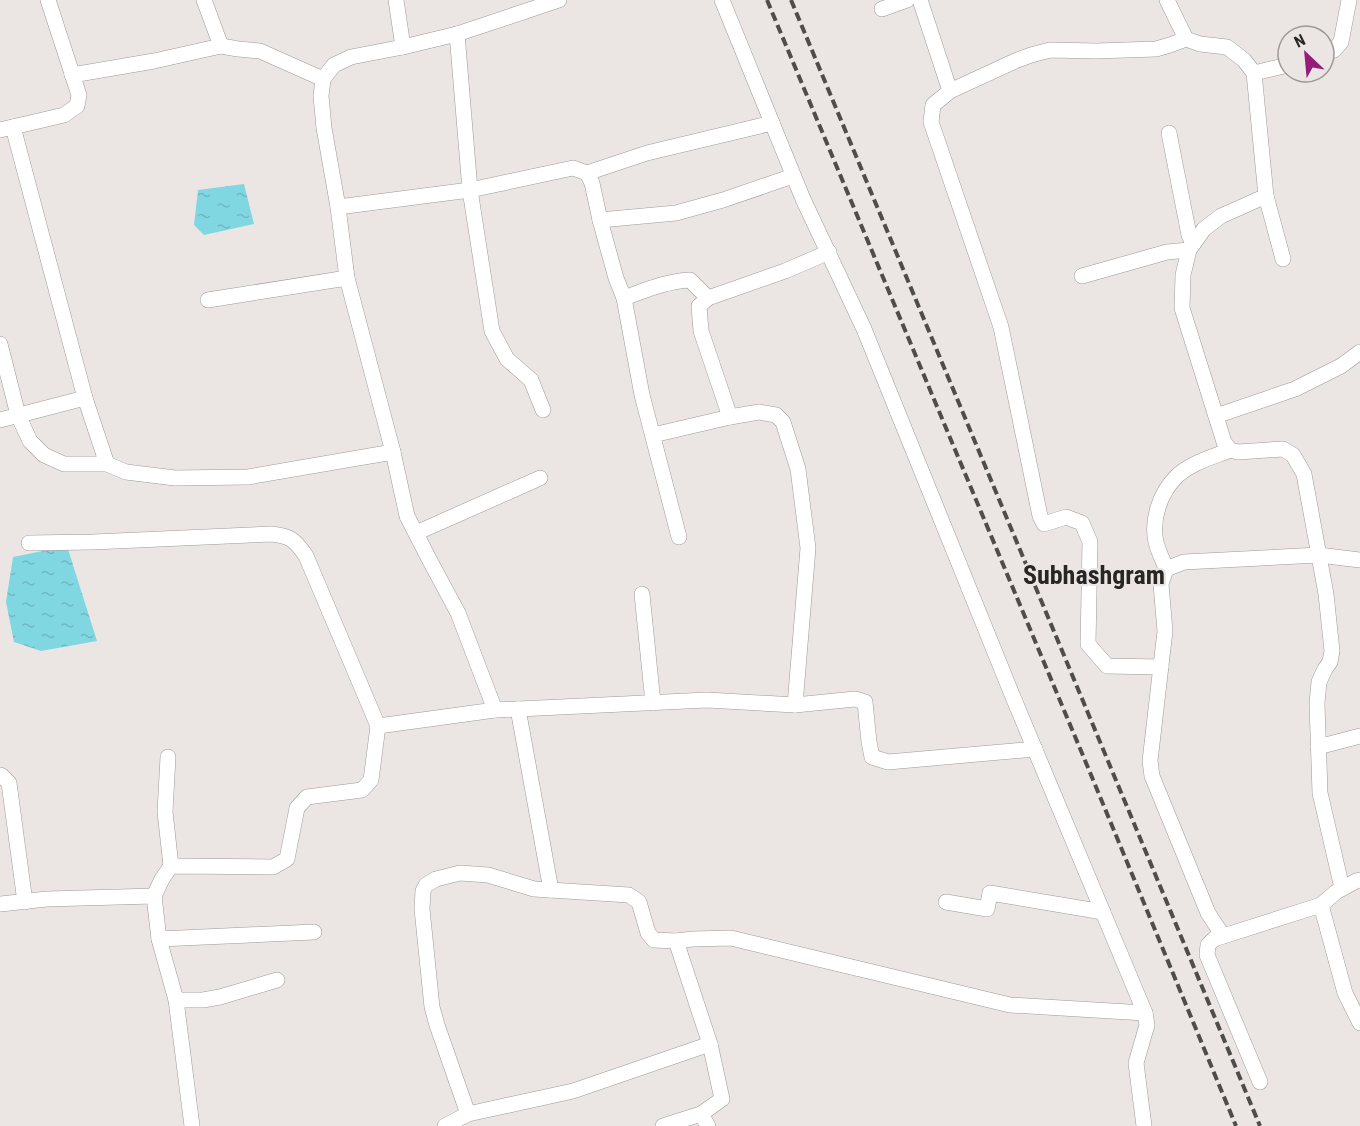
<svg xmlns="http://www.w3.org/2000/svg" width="1360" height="1126" font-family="'Roboto Condensed',sans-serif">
<defs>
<pattern id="water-ripples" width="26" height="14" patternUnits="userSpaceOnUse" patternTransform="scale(1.5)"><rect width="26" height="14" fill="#80d7e1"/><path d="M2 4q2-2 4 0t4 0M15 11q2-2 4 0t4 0" fill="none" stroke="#6fb8c1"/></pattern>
</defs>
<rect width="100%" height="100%" fill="#ebe6e4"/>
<g fill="url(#water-ripples)">
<path d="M244 184 254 224 204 235 194 225 198 190Z"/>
<path d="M67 546 97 641 41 651 14 642 6 602 13 557Z"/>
</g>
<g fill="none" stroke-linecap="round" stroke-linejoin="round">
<g stroke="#9e9a98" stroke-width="16">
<g id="street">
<path d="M204 0 221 46"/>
<path d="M396 0 403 47"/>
<path d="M920 0 950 91"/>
<path d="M1167 0 1186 39 1200 44 1227 47 1244 60 1254 73 1266 196 1283 259"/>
<path d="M882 9 907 0"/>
<path d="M457 34 470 190 492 331 507 359 531 380 543 410"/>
<path d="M1324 54 1334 50 1341 42 1349 0"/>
<path d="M1254 73 1288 65"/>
<path d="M72 75 154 61 221 46 238 49 260 51 323 79"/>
<path d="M13 127 85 398 107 464"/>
<path d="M0 130 64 115 77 106 79 95 48 0"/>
<path d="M1169 133 1189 235 1193 244"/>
<path d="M587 173 647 153 772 123"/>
<path d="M1266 196 1221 216 1204 229 1189 250 1183 275 1182 308 1224 442 1230 450 1238 452 1283 449 1293 455 1304 474 1326 594 1332 651 1330 662 1325 669 1319 682 1317 703 1320 793 1342 888"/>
<path d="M338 207 470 190 573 168 587 173 592 183 600 220 616 278 624 298 642 395 679 537"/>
<path d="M600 220 676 213 723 200 793 176"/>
<path d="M1082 276 1167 252 1189 250"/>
<path d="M624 298C646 290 667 281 690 280L708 298"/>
<path d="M208 300 347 278"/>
<path d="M0 344 18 415 30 441 44 455 64 464H107L126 472 175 478 248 477 393 452"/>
<path d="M1216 416 1295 389 1341 366 1360 352"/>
<path d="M730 417 701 331 699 306 708 298 785 271 829 252"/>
<path d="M0 420 85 398"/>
<path d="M653 435 730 417 759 412 776 415 783 422 798 469 808 548 795 705"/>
<path d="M416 533 540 478"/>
<path d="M29 543 93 542 271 534C291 536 295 540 306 556L378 726"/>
<path d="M1166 569C1163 560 1158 551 1156 542 1151 520 1160 493 1176 477 1190 463 1213 457 1230 450"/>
<path d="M642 594 653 703"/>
<path d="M1161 667 1107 666 1088 644 1090 542 1082 523 1066 517 1044 524 1040 516 1001 327 931 122 933 105 950 91 1015 61 1031 55 1050 50 1096 51 1156 49 1170 45 1186 39"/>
<path d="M518 709 551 890"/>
<path d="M495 710 458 613 429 559 407 516 393 452 347 278 338 207 324 128 321 96 323 79 334 65 351 57 403 47 457 34 559 0"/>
<path d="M1318 747 1360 736"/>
<path d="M168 757 165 812 171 866"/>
<path d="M0 775 2 776 9 783 25 902"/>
<path d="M154 896 162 879 171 866 273 867 287 859 297 808 307 797 362 790 371 780 378 726 495 710 707 700 795 705 855 699 865 702 869 742 872 757 888 762 1035 749"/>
<path d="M946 902 987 909 990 893 1103 912"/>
<path d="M0 904 47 899 154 896 159 939 176 1000 192 1126"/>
<path d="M1321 905 1345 993 1360 1023"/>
<path d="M1223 936 1208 913 1152 776 1150 761 1165 631 1161 584 1166 569 1184 562 1319 555 1360 560"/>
<path d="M159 939 314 932"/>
<path d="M176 1000H203L220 997 277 980"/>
<path d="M1260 1082 1207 955 1208 945 1214 939 1321 905 1336 892 1356 881 1360 880"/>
<path d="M468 1114 437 1025 432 1007 422 909 423 891 426 885 436 879 460 873 488 875 534 889 629 895 639 902 648 933 654 940 676 941"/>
<path d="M445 1126 468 1114 573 1091 710 1044"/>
<path d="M663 1126 701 1114"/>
<path d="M708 1126 701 1114 722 1099 710 1044 676 941 693 939 731 938 1010 1005 1145 1013 1013 697 864 329 803 199 722 0"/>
<path d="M1144 1126 1136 1063 1147 1025 1145 1013"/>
</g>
</g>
<use href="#street" stroke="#fff" stroke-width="15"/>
<g stroke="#4f4d4c" stroke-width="4" stroke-dasharray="9 4.5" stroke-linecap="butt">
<path d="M767 0 1089 770 1236 1126"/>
<path d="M791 0 1260 1126"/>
</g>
</g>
<g text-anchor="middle" stroke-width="4.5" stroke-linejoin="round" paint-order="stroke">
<g font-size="26" font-weight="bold" fill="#272625" stroke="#ebe6e4">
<text x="1094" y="584">Subhashgram</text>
</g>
</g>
<g transform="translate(1306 54) rotate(334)"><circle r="28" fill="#ebe6e4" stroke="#9d9998" stroke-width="1.5"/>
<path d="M0-4.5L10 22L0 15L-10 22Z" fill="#951d79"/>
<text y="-9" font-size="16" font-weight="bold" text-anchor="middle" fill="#272625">N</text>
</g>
</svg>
